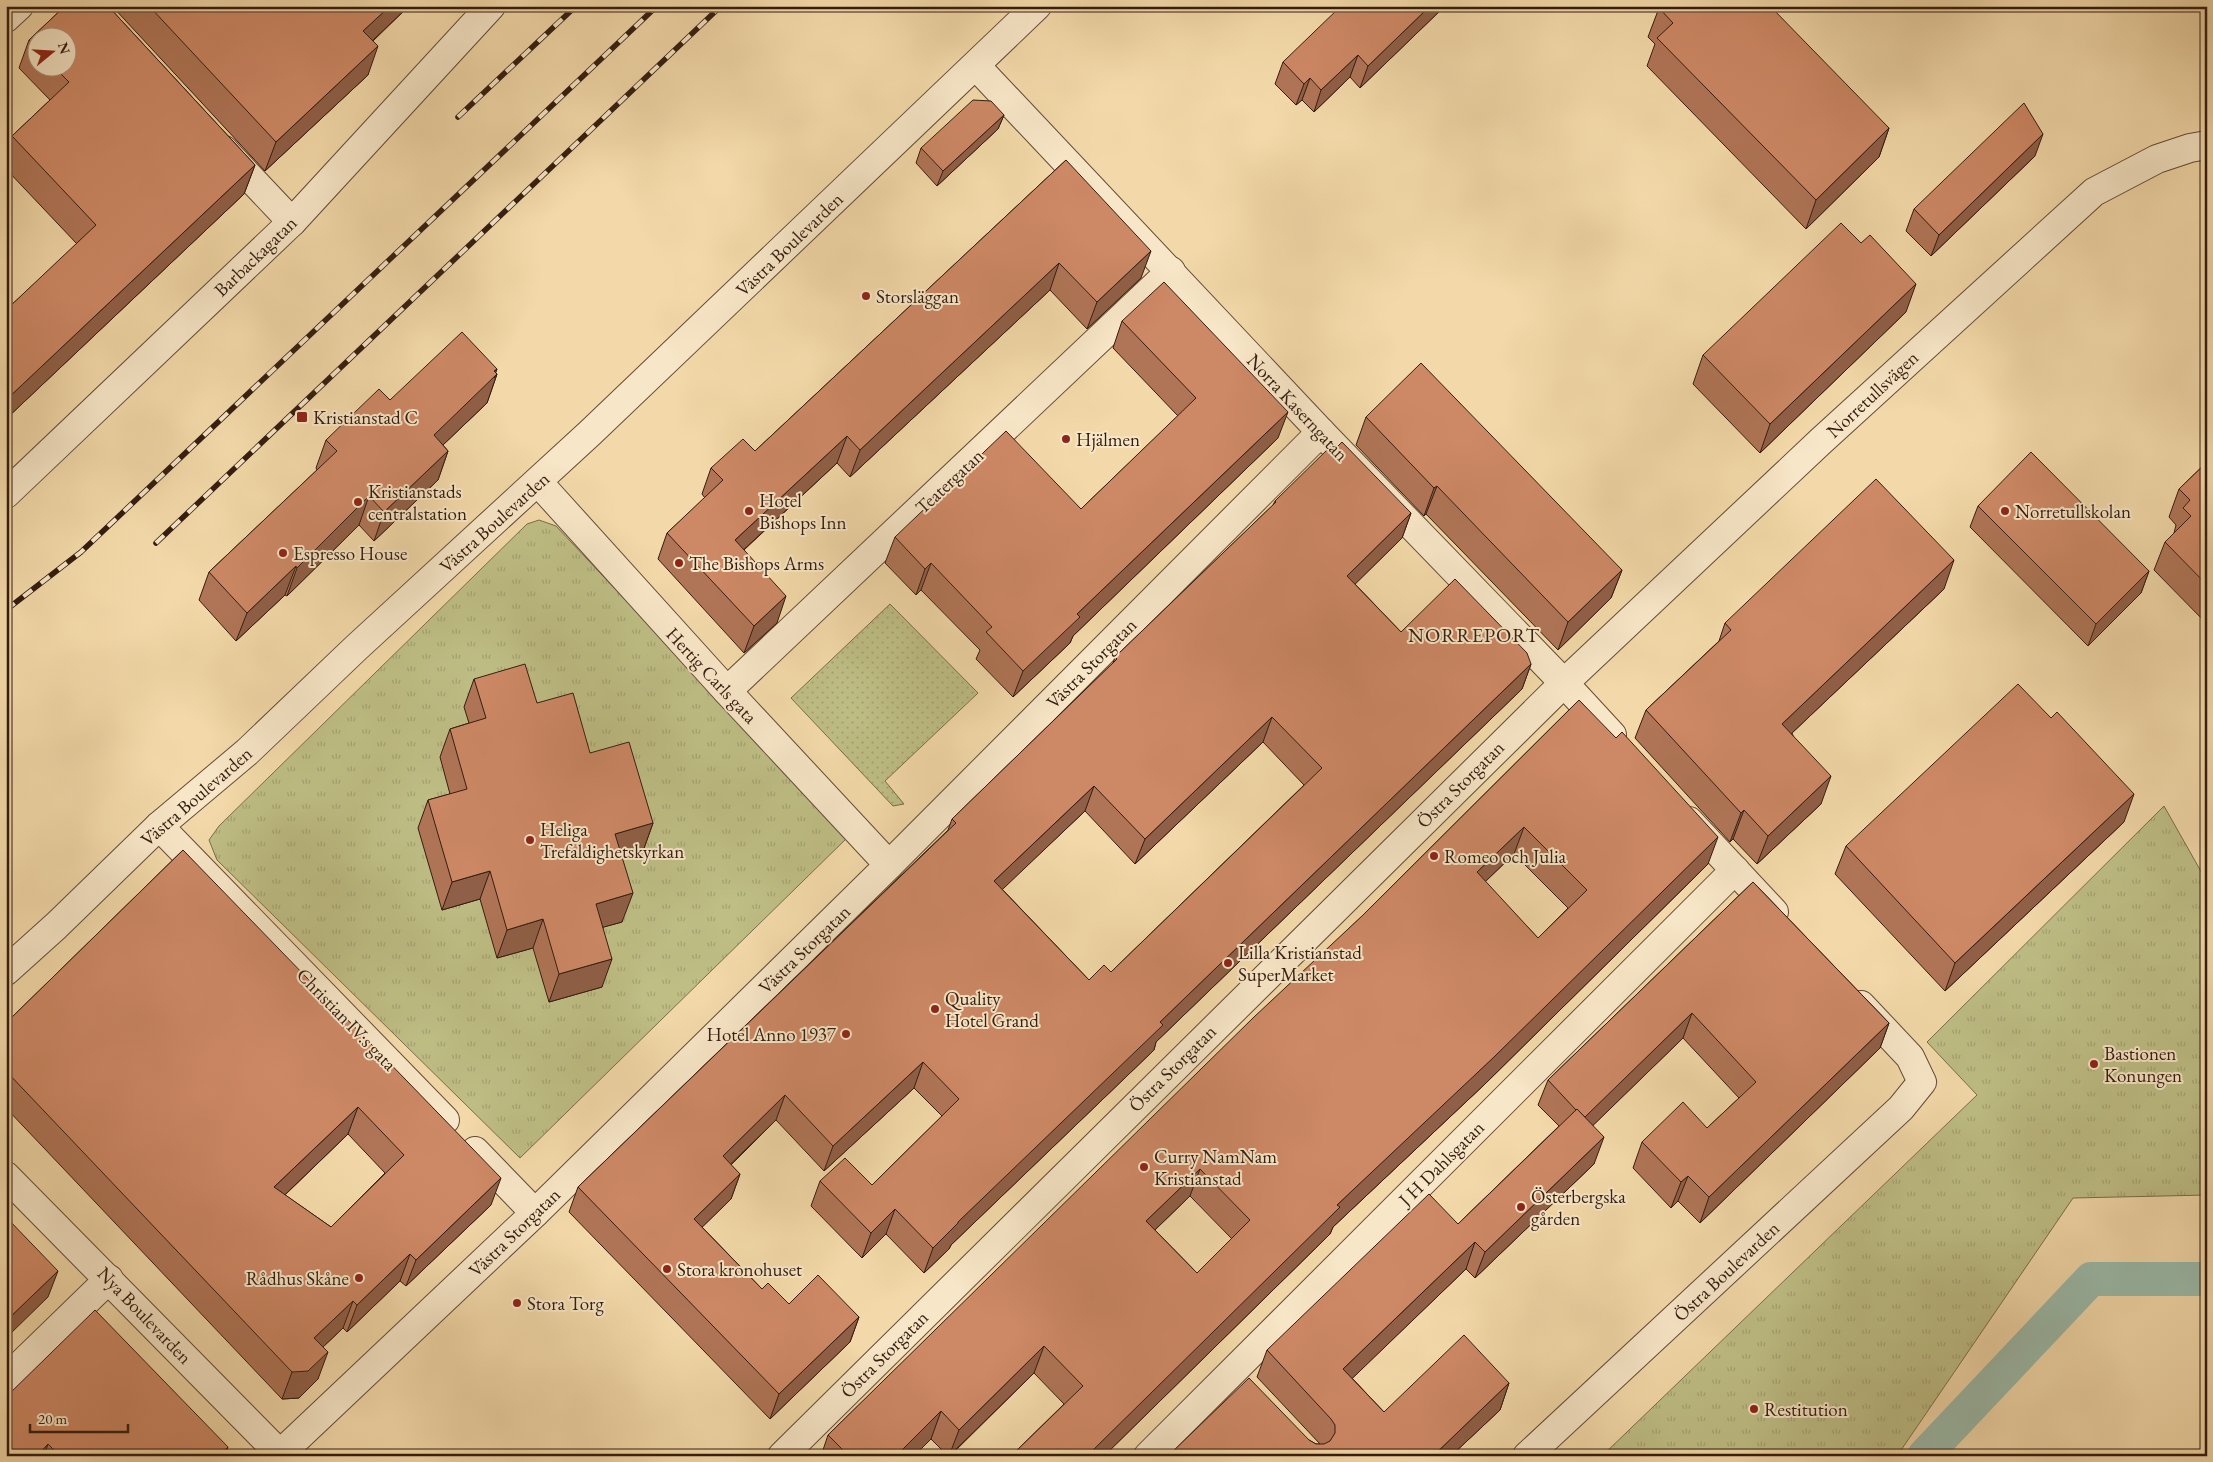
<svg xmlns="http://www.w3.org/2000/svg" width="2213" height="1462" font-family="'EB Garamond',serif">
<defs>
<pattern id="grass-dots" width="8" height="8" patternUnits="userSpaceOnUse" patternTransform="scale(1.25)"><rect width="8" height="8" fill="#bebe85"/><path d="M2 2h.1M6 6h.1" fill="none" stroke="#a4a372" stroke-width="1.8" stroke-linecap="round"/></pattern>
<pattern id="park-tufts" width="24" height="20" patternUnits="userSpaceOnUse" patternTransform="scale(1.25)"><rect width="24" height="20" fill="#bebe85"/><path d="M3 7l-1-3M5 7V3M7 7l1-3M15 17l-1-3M17 17v-4M19 17l1-3" fill="none" stroke="#a4a372"/></pattern>
</defs>
<rect width="100%" height="100%" fill="#f3d9a9"/>
<filter id="stains"><feTurbulence type="fractalNoise" baseFrequency=".004" numOctaves="4"/><feColorMatrix values="0 0 0 0 .2 0 0 0 0 .09 0 0 0 0 .02 0 0 0 .5 -.17"/></filter>
<radialGradient id="worn" r=".72"><stop offset=".6" stop-color="#630" stop-opacity="0"/><stop offset="1" stop-color="#630" stop-opacity=".3"/></radialGradient>
<path fill="url(#grass-dots)" stroke="#796d4a" d="M890 604 978 693 885 781 904 804 893 806 791 698Z"/>
<g fill="url(#park-tufts)" stroke="#796d4a">
<path d="M539 520 556 526 848 837 520 1158 217 860 209 840 219 826 527 524Z"/>
<path d="M2164 806 2207 882V1195L2073 1198 1897 1456H1602L1977 1095 1927 1042Z"/>
</g>
<g fill="none" stroke-linecap="round" stroke-linejoin="round">
<path stroke="#9bbaaa" stroke-width="34" d="M1924 1456 2091 1279H2207"/>
<g stroke="#644b36" stroke-width="30">
<g id="minor">
<path d="M6 18 19 6"/>
<path d="M976 66 1321 432 1564 683 1612 735"/>
<path d="M224 150 292 222"/>
<path d="M538 482 727 691 889 865"/>
<path d="M6 494 292 222 491 6"/>
<path d="M727 691 1171 271"/>
<path d="M1689 821 1774 912"/>
<path d="M159 826 445 1120"/>
<path d="M6 971 56 926 159 826 247 752 356 648 590 433 1037 6"/>
<path d="M475 1151 535 1213"/>
<path d="M6 1176 282 1456"/>
<path d="M6 1379 109 1279"/>
<path d="M278 1456 535 1213 889 865 1321 432"/>
<path d="M782 1456 1564 683 1821 441 2094 192 2157 159 2190 148 2207 145"/>
<path d="M1148 1456 1735 870"/>
<path d="M1527 1456 1901 1108 1922 1082 1910 1057 1861 1005"/>
</g>
</g>
<use href="#minor" stroke="#f7e6c7" stroke-width="28"/>
<g stroke="#341c10" stroke-width="5.5">
<g id="rail">
<path d="M458 117 576 6"/>
<path d="M156 543 721 6"/>
<path d="M6 610 81 552 657 6"/>
</g>
</g>
<use href="#rail" stroke="#f7e6c7" stroke-width="4" stroke-dasharray="11" stroke-linecap="butt"/>
</g>
<g fill="#b07557" stroke="#341c10" fill-rule="evenodd">
<path d="M65 6H108L255 165 244 194 6 419V310L77 244 6 169V151L12 136 50 100 19 68 29 40ZM38 38H68V68H38Z"/>
<path d="M112 6H409L373 41 368 75 265 171Z"/>
<path d="M1445 6 1360 88 1350 77 1314 112 1302 100 1296 105 1275 84 1283 62Z"/>
<path d="M1659 8 1889 128 1879 157 1806 229 1647 66 1655 44 1648 37Z"/>
<path d="M1004 115 998 129 937 186 916 163 921 148Z"/>
<path d="M2035 156 1931 256 1906 231 1914 209Z"/>
<path d="M1066 160 1141 278 1087 329 1050 290 850 477 837 463 744 550 777 623 744 653 658 559 667 533 705 498 702 494 711 468 755 451Z"/>
<path d="M1906 312 1760 453 1693 384 1703 355Z"/>
<path d="M1122 321 1278 438 1073 636 1070 643 1013 697 976 659 980 650 921 590 916 595 885 563 895 537 1081 509 1178 416 1113 348Z"/>
<path d="M497 369 495 373 497 374 487 403 443 445 448 451 438 480 374 541 359 525 287 596 285 595 236 641 199 600 209 572 317 470 316 468 326 440 390 400Z"/>
<path d="M1366 417 1622 570 1611 598 1558 650 1426 514 1424 516 1356 445Z"/>
<path d="M1335 449 1411 513 1402 538 1355 584 1401 632 1531 664 1522 689 1156 1042 1154 1050 951 1245 949 1249 924 1273 886 1234 862 1258 811 1206 820 1181 872 1185 942 1116 914 1088 824 1171 776 1120 731 1165 740 1174 731 1199 702 1227 762 1289 789 1304 859 1317 850 1342 770 1419 569 1212 578 1187 948 830 952 819 1113 663 1115 657 1273 505 1275 501ZM1263 742 1304 785 1111 972 1089 980 1002 889 1085 811 1135 864Z"/>
<path d="M2207 462V624L2154 570 2165 542 2174 533 2176 525 2169 517 2179 489Z"/>
<path d="M1978 506 2149 571 2141 593 2088 646 1970 527Z"/>
<path d="M1944 589 1792 733 1821 804 1757 864 1733 839 1730 842 1635 738 1646 710 1719 641 1725 623Z"/>
<path d="M474 679 537 703 590 753 653 823 643 851 622 858V922L603 927 602 987 549 1002 533 948 497 958 480 899 442 910 418 828 428 800 450 794 440 757 450 729 469 723 464 707Z"/>
<path d="M1579 700 1708 864 1485 1084 1333 1227 1330 1234 1104 1456H1011L1064 1404 1034 1373 950 1456H948L931 1439 914 1456H821L828 1435 1362 916ZM1514 854 1568 908 1538 938 1485 882ZM1190 1196 1232 1239 1197 1273 1155 1230Z"/>
<path d="M2124 822 1945 991 1835 874 1846 846Z"/>
<path d="M183 850 491 1205 406 1286 400 1281 347 1332 343 1328 323 1347 318 1379 299 1398 282 1399 6 1108V1023ZM348 1134 385 1173 331 1227 285 1195Z"/>
<path d="M1753 882 1889 1023 1880 1048 1700 1223 1678 1201 1671 1208 1633 1168 1642 1142 1707 1128 1739 1098 1683 1038 1593 1125 1594 1164 1475 1278 1466 1269 1352 1378 1384 1412 1509 1383 1500 1410 1451 1456H1168L1309 1440 1316 1444H1320L1257 1377 1267 1350 1458 1224 1559 1126 1538 1105 1548 1080Z"/>
<path d="M6 1397 225 1456H6Z"/>
</g>
<g fill="#905f47" stroke="#341c10">
<path d="M390 6H409L353 59 363 31Z"/>
<path d="M1430 6H1445L1360 88 1368 66Z"/>
<path d="M378 46 368 75 265 171 276 142Z"/>
<path d="M1358 55 1350 77 1314 112 1321 90Z"/>
<path d="M1310 78 1302 100 1296 105 1304 84Z"/>
<path d="M1004 115 998 129 937 186 943 171Z"/>
<path d="M1889 128 1879 157 1806 229 1816 200Z"/>
<path d="M2043 134 2035 156 1931 256 1939 235Z"/>
<path d="M255 165 244 194 6 419V400Z"/>
<path d="M1151 251 1141 278 1087 329 1097 302Z"/>
<path d="M1059 263 1050 290 850 477 860 450Z"/>
<path d="M1916 284 1906 312 1760 453 1770 424Z"/>
<path d="M497 369 494 378 497 374 487 403 423 464 434 435Z"/>
<path d="M1288 412 1278 438 1073 636 1070 643 1013 697 1023 671 1077 614Z"/>
<path d="M847 436 837 463 725 567 735 540Z"/>
<path d="M448 451 438 480 374 541 384 512Z"/>
<path d="M1437 486 1426 514 1424 516 1434 488Z"/>
<path d="M369 496 359 525 287 596 297 568Z"/>
<path d="M1411 513 1402 538 1338 601 1347 576Z"/>
<path d="M1954 560 1944 589 1772 752 1782 724Z"/>
<path d="M931 563 921 590 916 595 925 569Z"/>
<path d="M296 566 285 595 236 641 247 613Z"/>
<path d="M1622 570 1611 598 1558 650 1568 622Z"/>
<path d="M2149 571 2141 593 2088 646 2096 624Z"/>
<path d="M786 596 777 623 744 653 754 626Z"/>
<path d="M1531 664 1522 689 1156 1042 1154 1050 951 1245 949 1249 924 1273 933 1248 958 1222 1160 1022Z"/>
<path d="M1272 717 1263 742 1135 864 1145 839Z"/>
<path d="M1831 776 1821 804 1757 864 1768 836Z"/>
<path d="M1094 786 1085 811 985 906 994 881Z"/>
<path d="M2134 794 2124 822 1945 991 1955 963Z"/>
<path d="M1744 810 1733 839 1730 842 1741 813Z"/>
<path d="M653 823 643 851 605 863 615 834Z"/>
<path d="M1524 827 1514 854 1467 899 1477 872Z"/>
<path d="M1718 837 1708 864 1485 1084 1333 1227 1330 1234 1104 1456H1087L1337 1205Z"/>
<path d="M490 871 480 899 442 910 452 882Z"/>
<path d="M633 893 622 922 586 932 596 904Z"/>
<path d="M543 919 533 948 497 958 507 930Z"/>
<path d="M612 959 602 987 549 1002 559 974Z"/>
<path d="M1692 1013 1683 1038 1575 1143 1584 1117Z"/>
<path d="M1889 1023 1880 1048 1700 1223 1709 1197Z"/>
<path d="M923 1062 914 1088 824 1171 833 1146Z"/>
<path d="M785 1095 776 1120 713 1181 723 1156Z"/>
<path d="M358 1107 348 1134 265 1214 274 1187Z"/>
<path d="M1604 1137 1594 1164 1475 1278 1485 1252Z"/>
<path d="M1200 1169 1190 1196 1136 1248 1146 1221Z"/>
<path d="M740 1174 731 1199 685 1244 694 1219Z"/>
<path d="M1688 1176 1678 1201 1671 1208 1681 1182Z"/>
<path d="M501 1178 491 1205 406 1286 416 1260Z"/>
<path d="M895 1209 886 1234 862 1258 871 1233Z"/>
<path d="M1475 1242 1466 1269 1334 1396 1343 1369Z"/>
<path d="M410 1254 400 1281 347 1332 357 1305Z"/>
<path d="M58 1271 48 1297 6 1338V1321Z"/>
<path d="M353 1301 343 1328 304 1365 314 1338Z"/>
<path d="M859 1317 850 1342 770 1419 779 1394Z"/>
<path d="M1044 1346 1034 1373 949 1456 959 1430Z"/>
<path d="M328 1352 318 1379 299 1398 282 1399 292 1372Z"/>
<path d="M1509 1383 1500 1410 1451 1456H1433Z"/>
<path d="M941 1411 931 1439 914 1456H899L901 1451Z"/>
<path d="M48 1444 44 1456H37Z"/>
<path d="M228 1447 225 1456H219Z"/>
</g>
<g fill="#cd8865" stroke="#341c10" fill-rule="evenodd">
<path d="M65 6H108L255 165 6 400V310L96 225 12 136 69 82 55 68H68V38H38V49L29 40Z"/>
<path d="M149 6H390L363 31 378 46 276 142Z"/>
<path d="M1341 6H1430L1368 66 1358 55 1321 90 1310 78 1304 84 1283 62Z"/>
<path d="M1661 6H1770L1889 128 1816 200 1657 38 1673 23 1659 8Z"/>
<path d="M973 100 991 101 1004 115 943 171 921 148Z"/>
<path d="M2024 103 2043 134 1939 235 1914 209Z"/>
<path d="M1066 160 1151 251 1097 302 1059 263 860 450 847 436 735 540 786 596 754 626 667 533 723 480 711 468 743 439 755 451Z"/>
<path d="M1841 223 1861 243 1870 235 1916 284 1770 424 1703 355Z"/>
<path d="M1164 282 1288 412 1077 614 1080 617 1023 671 986 632 992 627 931 563 925 569 895 537 1006 431 1081 509 1196 398 1122 321Z"/>
<path d="M462 332 497 369 494 371 497 374 434 435 448 451 384 512 369 496 297 568 296 566 247 613 209 572 337 451 326 440 379 389 390 400Z"/>
<path d="M1421 363 1622 570 1568 622 1437 486 1434 488 1366 417Z"/>
<path d="M1342 442 1411 513 1347 576 1401 632 1455 579 1527 653 1531 664 1160 1022 1163 1025 958 1222V1223L933 1248 895 1209 871 1233 820 1181 845 1158 872 1185 959 1099 923 1062 833 1146 785 1095 723 1156 740 1174 694 1219 762 1289 768 1283 789 1304 818 1275 859 1317 779 1394 578 1187 956 823 952 819 1117 659 1115 657 1276 502 1275 501 1331 446 1335 449ZM1272 717 1322 768 1111 972 1104 965 1089 980 994 881 1094 786 1145 839Z"/>
<path d="M2031 452 2149 571 2096 624 1978 506Z"/>
<path d="M2207 462V585L2165 542 2191 516 2183 508 2190 500 2179 489Z"/>
<path d="M1876 479 1954 560 1782 724 1831 776 1768 836 1744 810 1741 813 1646 710 1731 630 1725 623Z"/>
<path d="M525 664 537 703 573 693 590 753 629 742 653 823 615 834 633 893 596 904 612 959 559 974 543 919 507 930 490 871 452 882 428 800 467 789 450 729 486 718 474 679Z"/>
<path d="M2018 684 2051 718 2057 712 2134 794 1955 963 1846 846Z"/>
<path d="M1579 700 1616 738 1622 732 1718 837 1494 1057 1337 1205 1340 1207 1087 1456H1011L1083 1386 1044 1346 959 1430 941 1411 901 1451 906 1456H849L828 1435 1254 1017 1362 916ZM1524 827 1587 890 1538 938 1477 872ZM1200 1169 1250 1220 1197 1273 1146 1221Z"/>
<path d="M183 850 501 1178 416 1260 410 1254 357 1305 353 1301 314 1338 328 1352 308 1371 292 1372 6 1071V1023ZM358 1107 404 1155 331 1227 274 1187Z"/>
<path d="M1753 882 1889 1023 1709 1197 1688 1176 1681 1182 1642 1142 1683 1102 1707 1128 1756 1082 1692 1013 1585 1117 1577 1109 1576 1110 1548 1080Z"/>
<path d="M1577 1109 1604 1137 1485 1252 1475 1242 1343 1369 1384 1412 1464 1335 1509 1383 1433 1456H1168L1249 1378 1309 1440 1316 1444H1324L1330 1441 1335 1433V1425L1331 1419 1267 1350 1429 1194 1458 1224Z"/>
<path d="M6 1217 58 1271 6 1321Z"/>
<path d="M95 1310 228 1447 219 1456H60L48 1444 37 1456H6V1397Z"/>
</g>
<g fill="#8f2418" stroke="#f7e6c7" stroke-width="2">
<circle cx="866" cy="296" r="5"/>
<rect x="296" y="411" width="12" height="12" rx="2.5"/>
<circle cx="1066" cy="439" r="5"/>
<circle cx="358" cy="502" r="5"/>
<circle cx="749" cy="511" r="5"/>
<circle cx="2005" cy="511" r="5"/>
<circle cx="283" cy="553" r="5"/>
<circle cx="679" cy="563" r="5"/>
<circle cx="530" cy="840" r="5"/>
<circle cx="1434" cy="856" r="5"/>
<circle cx="1228" cy="963" r="5"/>
<circle cx="935" cy="1009" r="5"/>
<circle cx="846" cy="1034" r="5"/>
<circle cx="2094" cy="1064" r="5"/>
<circle cx="1144" cy="1167" r="5"/>
<circle cx="1521" cy="1207" r="5"/>
<circle cx="667" cy="1269" r="5"/>
<circle cx="359" cy="1278" r="5"/>
<circle cx="517" cy="1303" r="5"/>
<circle cx="1754" cy="1409" r="5"/>
</g>
<g text-anchor="middle" stroke-width="4" stroke-linejoin="round" paint-order="stroke">
<g font-size="19" fill="#341c10" stroke="#f7e6c7">
<text transform="translate(789 244) rotate(-44)" y="7">Västra Boulevarden</text>
<text transform="translate(255 256) rotate(-44)" y="7">Barbackagatan</text>
<text transform="translate(1872 394) rotate(-43)" y="7">Norretullsvägen</text>
<text transform="translate(1298 407) rotate(47)" y="7">Norra Kaserngatan</text>
<text transform="translate(949 481) rotate(-43)" y="7">Teatergatan</text>
<text transform="translate(494 522) rotate(-42)" y="7">Västra Boulevarden</text>
<text transform="translate(1091 663) rotate(-45)" y="7">Västra Storgatan</text>
<text transform="translate(712 675) rotate(47)" y="7">Hertig Carls gata</text>
<text transform="translate(1460 784) rotate(-45)" y="7">Östra Storgatan</text>
<text transform="translate(196 796) rotate(-41)" y="7">Västra Boulevarden</text>
<text transform="translate(804 949) rotate(-44)" y="7">Västra Storgatan</text>
<text transform="translate(347 1019) rotate(46)" y="7">Christian IV:s gata</text>
<text transform="translate(1172 1068) rotate(-45)" y="7">Östra Storgatan</text>
<text transform="translate(1441 1163) rotate(-45)" y="7">J H Dahlsgatan</text>
<text transform="translate(514 1232) rotate(-44)" y="7">Västra Storgatan</text>
<text transform="translate(1726 1271) rotate(-43)" y="7">Östra Boulevarden</text>
<text transform="translate(145 1315) rotate(46)" y="7">Nya Boulevarden</text>
<text transform="translate(884 1354) rotate(-45)" y="7">Östra Storgatan</text>
</g>
<g font-size="19" fill="#341c10" stroke="#f7e6c7" text-anchor="start">
<text x="876" y="303">Storsläggan</text>
<text x="313" y="424">Kristianstad C</text>
<text x="1076" y="446">Hjälmen</text>
<text x="368" y="498">Kristianstads<tspan x="368" dy="22">centralstation</tspan></text>
<text x="759" y="507">Hotel<tspan x="759" dy="22">Bishops Inn</tspan></text>
<text x="2015" y="518">Norretullskolan</text>
<text x="293" y="560">Espresso House</text>
<text x="689" y="570">The Bishops Arms</text>
<text x="540" y="836">Heliga<tspan x="540" dy="22">Trefaldighetskyrkan</tspan></text>
<text x="1444" y="863">Romeo och Julia</text>
<text x="1238" y="959">Lilla Kristianstad<tspan x="1238" dy="22">SuperMarket</tspan></text>
<text x="945" y="1005">Quality<tspan x="945" dy="22">Hotel Grand</tspan></text>
<text x="836" y="1041" text-anchor="end">Hotel Anno 1937</text>
<text x="2104" y="1060">Bastionen<tspan x="2104" dy="22">Konungen</tspan></text>
<text x="1154" y="1163">Curry NamNam<tspan x="1154" dy="22">Kristianstad</tspan></text>
<text x="1531" y="1203">Österbergska<tspan x="1531" dy="22">gården</tspan></text>
<text x="677" y="1276">Stora kronohuset</text>
<text x="349" y="1285" text-anchor="end">Rådhus Skåne</text>
<text x="527" y="1310">Stora Torg</text>
<text x="1764" y="1416">Restitution</text>
</g>
<g font-size="20" letter-spacing="1" fill="#341c10" stroke="#f7e6c7">
<text x="1474" y="642">NORREPORT</text>
</g>
</g>
<rect width="2213" height="1462" fill="none" stroke="#f3d9a9" stroke-width="25"/>
<rect x="8" y="8" width="2198" height="1447" fill="none" stroke="#341c10" stroke-width="2.5"/>
<rect x="12" y="12" width="2188" height="1437" fill="none" stroke="#341c10"/>
<g transform="translate(52 52) rotate(72)"><circle r="24" fill="#f7e6c7" stroke="#a9957e"/>
<path d="M0-4L9 19L0 12L-9 19Z" fill="#8f2418"/>
<text y="-8" font-size="14" font-weight="bold" text-anchor="middle" fill="#341c10">N</text>
</g>
<path d="M30 1424v8h98v-8" fill="none" stroke="#341c10" stroke-width="2.5"/>
<text x="38" y="1424" font-size="15" fill="#341c10" stroke="#f7e6c7" stroke-width="4" paint-order="stroke">20 m</text>
<rect width="100%" height="100%" filter="url(#stains)"/>
<rect width="100%" height="100%" fill="url(#worn)"/>
</svg>
